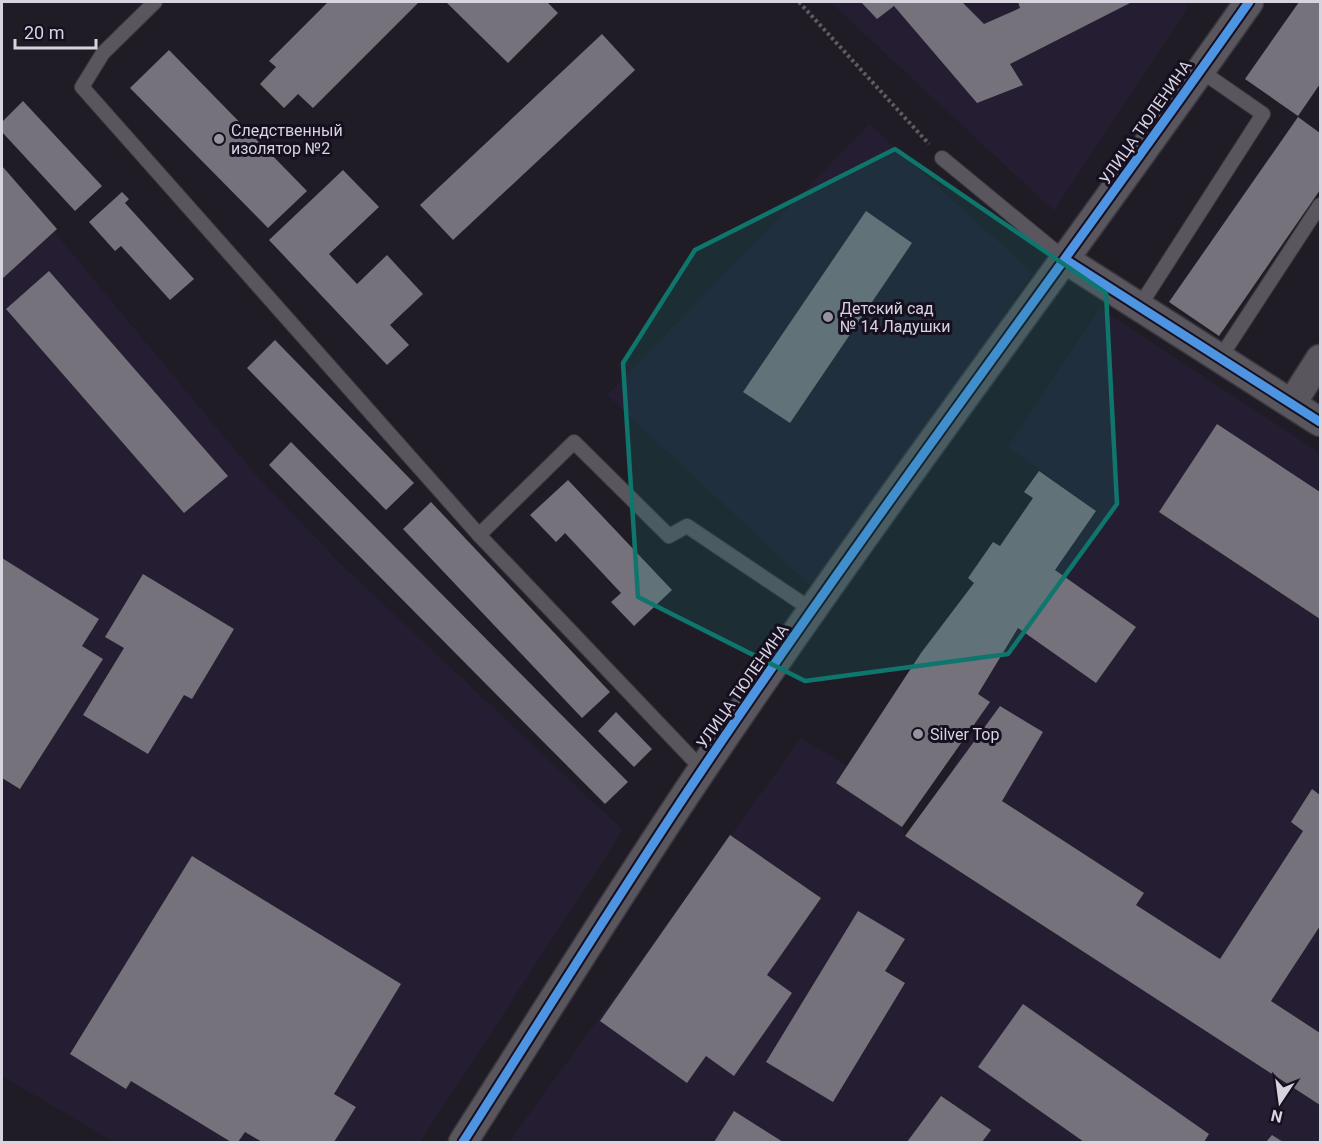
<svg xmlns="http://www.w3.org/2000/svg" width="1322" height="1144" font-family="Roboto,sans-serif">
<rect width="100%" height="100%" fill="#201c25"/>
<g fill="#251d31">
<path d="M830 2H1186L1188 7 1054 211Z"/>
<path d="M869 124 1033 273 814 589 607 395Z"/>
<path d="M2 169 256 475 341 564 623 830 420 1142H114L2 1076Z"/>
<path d="M1100 308 1320 453V1142H509L801 738 847 766 836 783 902 827 905 836 926 851 978 694 1018 628 1096 683 1135 627 1055 570 1096 511 1008 447Z"/>
</g>
<g fill="#76727b">
<path d="M328 2H419L313 108 298 94 284 108 260 84 276 67 269 61Z"/>
<path d="M446 2H547L558 13 508 63Z"/>
<path d="M861 2H962L984 24 1020 8 1018 2H1132L1010 64 1023 85 977 103 894 6 877 19Z"/>
<path d="M1299 2H1320V84L1298 116 1245 79Z"/>
<path d="M602 34 635 70 453 240 420 205Z"/>
<path d="M169 50 307 191 268 228 130 88Z"/>
<path d="M23 101 102 186 75 211 2 132V122Z"/>
<path d="M1298 117 1320 133V190L1219 336 1169 302Z"/>
<path d="M2 166 57 229 2 279Z"/>
<path d="M343 170 379 207 329 254 357 284 387 255 423 294 390 325 409 345 387 365 269 240Z"/>
<path d="M122 192 129 199 125 203 194 279 170 300 121 246 115 251 89 222Z"/>
<path d="M866 211 912 243 790 423 743 392Z"/>
<path d="M49 271 228 476 184 513 6 309Z"/>
<path d="M275 340 414 483 386 510 247 368Z"/>
<path d="M1217 424 1320 492V619L1159 512Z"/>
<path d="M291 442 628 782 605 804 269 465Z"/>
<path d="M1039 471 1096 511 1055 570 1136 627 1096 683 1018 628 978 694 990 702 902 827 836 783 921 653 974 583 968 578 993 542 1000 546 1033 498 1024 492Z"/>
<path d="M568 480 672 590 634 626 611 602 621 593 565 533 556 542 530 515Z"/>
<path d="M431 502 610 692 582 718 403 529Z"/>
<path d="M2 558 99 619 82 646 103 659 20 789 2 778Z"/>
<path d="M143 574 234 629 192 699 184 695 148 754 83 715 124 648 105 637Z"/>
<path d="M1000 706 1043 732 1002 801 1144 893 1136 905 1220 959 1303 831 1291 822 1312 789 1320 795V926L1271 1001 1320 1033V1105L905 836Z"/>
<path d="M616 712 652 749 634 767 598 731Z"/>
<path d="M730 835 821 898 767 975 792 993 734 1076 706 1056 687 1083 600 1021Z"/>
<path d="M192 856 401 984 334 1094 356 1107 334 1142H262L245 1132 238 1142H231L131 1081 126 1089 70 1054Z"/>
<path d="M858 911 905 939 885 971 905 983 833 1102 766 1062Z"/>
<path d="M1023 1004 1209 1134 1204 1142H1084L978 1067Z"/>
<path d="M941 1096 991 1130 982 1142H907Z"/>
<path d="M734 1111 783 1142H714Z"/>
<path d="M1272 1135 1283 1142H1266Z"/>
</g>
<g fill="none" stroke-linecap="round" stroke-linejoin="round">
<g stroke="#3b3840" stroke-width="16">
<g id="lane">
<path d="M155 2 103 53 82 87 479 535 702 769"/>
<path d="M942 158 1066 260"/>
<path d="M1139 307 1263 114 1201 71"/>
<path d="M1220 358 1320 205"/>
<path d="M479 535 574 442 669 536 687 526 812 610"/>
</g>
</g>
<g stroke="#3b3840" stroke-width="31">
<g id="street">
<path d="M1066 260 1320 422"/>
<path d="M1292 403 1320 359"/>
<path d="M463 1142C543 1017 621 890 704 767 879 507 1069 258 1249 2"/>
</g>
</g>
<path stroke="#5f5d62" stroke-width="4" stroke-dasharray="3 3" stroke-linecap="butt" d="M799 2 929 144"/>
<use href="#lane" stroke="#59565e" stroke-width="14"/>
<use href="#street" stroke="#59565e" stroke-width="28"/>
<g stroke="#160f1f" stroke-width="13">
<g id="cycleway">
<path d="M1066 260 1320 422"/>
<path d="M463 1142C543 1017 621 890 704 767 879 507 1069 258 1249 2"/>
</g>
</g>
<use href="#cycleway" stroke="#4d94e3" stroke-width="9"/>
</g>
<path fill="#0f766e" fill-opacity="0.2" stroke="#0f766e" stroke-width="4.5" stroke-linejoin="round" d="M895 149 1106 293 1117 504 1008 654 805 681 638 597 623 363 695 250Z"/>
<g fill="#97939e" stroke="#160f1f" stroke-width="2">
<circle cx="219" cy="139" r="6"/>
<circle cx="828" cy="317" r="6"/>
<circle cx="918" cy="734" r="6"/>
</g>
<g text-anchor="middle" stroke-width="6" stroke-linejoin="round" paint-order="stroke">
<g font-size="16" fill="#d7d3df" stroke="#160f1f">
<text transform="translate(1145 122) rotate(-55)" y="6">УЛИЦА ТЮЛЕНИНА</text>
<text transform="translate(742 686) rotate(-55)" y="6">УЛИЦА ТЮЛЕНИНА</text>
</g>
<g font-size="16" fill="#d7d3df" stroke="#160f1f" text-anchor="start">
<text x="231" y="136">Следственный<tspan x="231" dy="18">изолятор №2</tspan></text>
<text x="840" y="314">Детский сад<tspan x="840" dy="18">№ 14 Ладушки</tspan></text>
<text x="930" y="740">Silver Top</text>
</g>
</g>
<rect width="1322" height="1144" fill="none" stroke="#d7d3df" stroke-width="6"/>
<g transform="translate(1280 1102) rotate(193)" stroke="#160f1f" stroke-width="4.5" paint-order="stroke">
<path d="M0-4.5L10 22L0 15L-10 22Z" fill="#d7d3df"/>
<text y="-9" font-size="16" font-weight="bold" text-anchor="middle" fill="#d7d3df">N</text>
</g>
<path d="M15 39v9h81v-9" fill="none" stroke="#d7d3df" stroke-width="3"/>
<text x="24" y="39" font-size="18" fill="#d7d3df" stroke="#160f1f" stroke-width="4.5" paint-order="stroke">20 m</text>
</svg>
